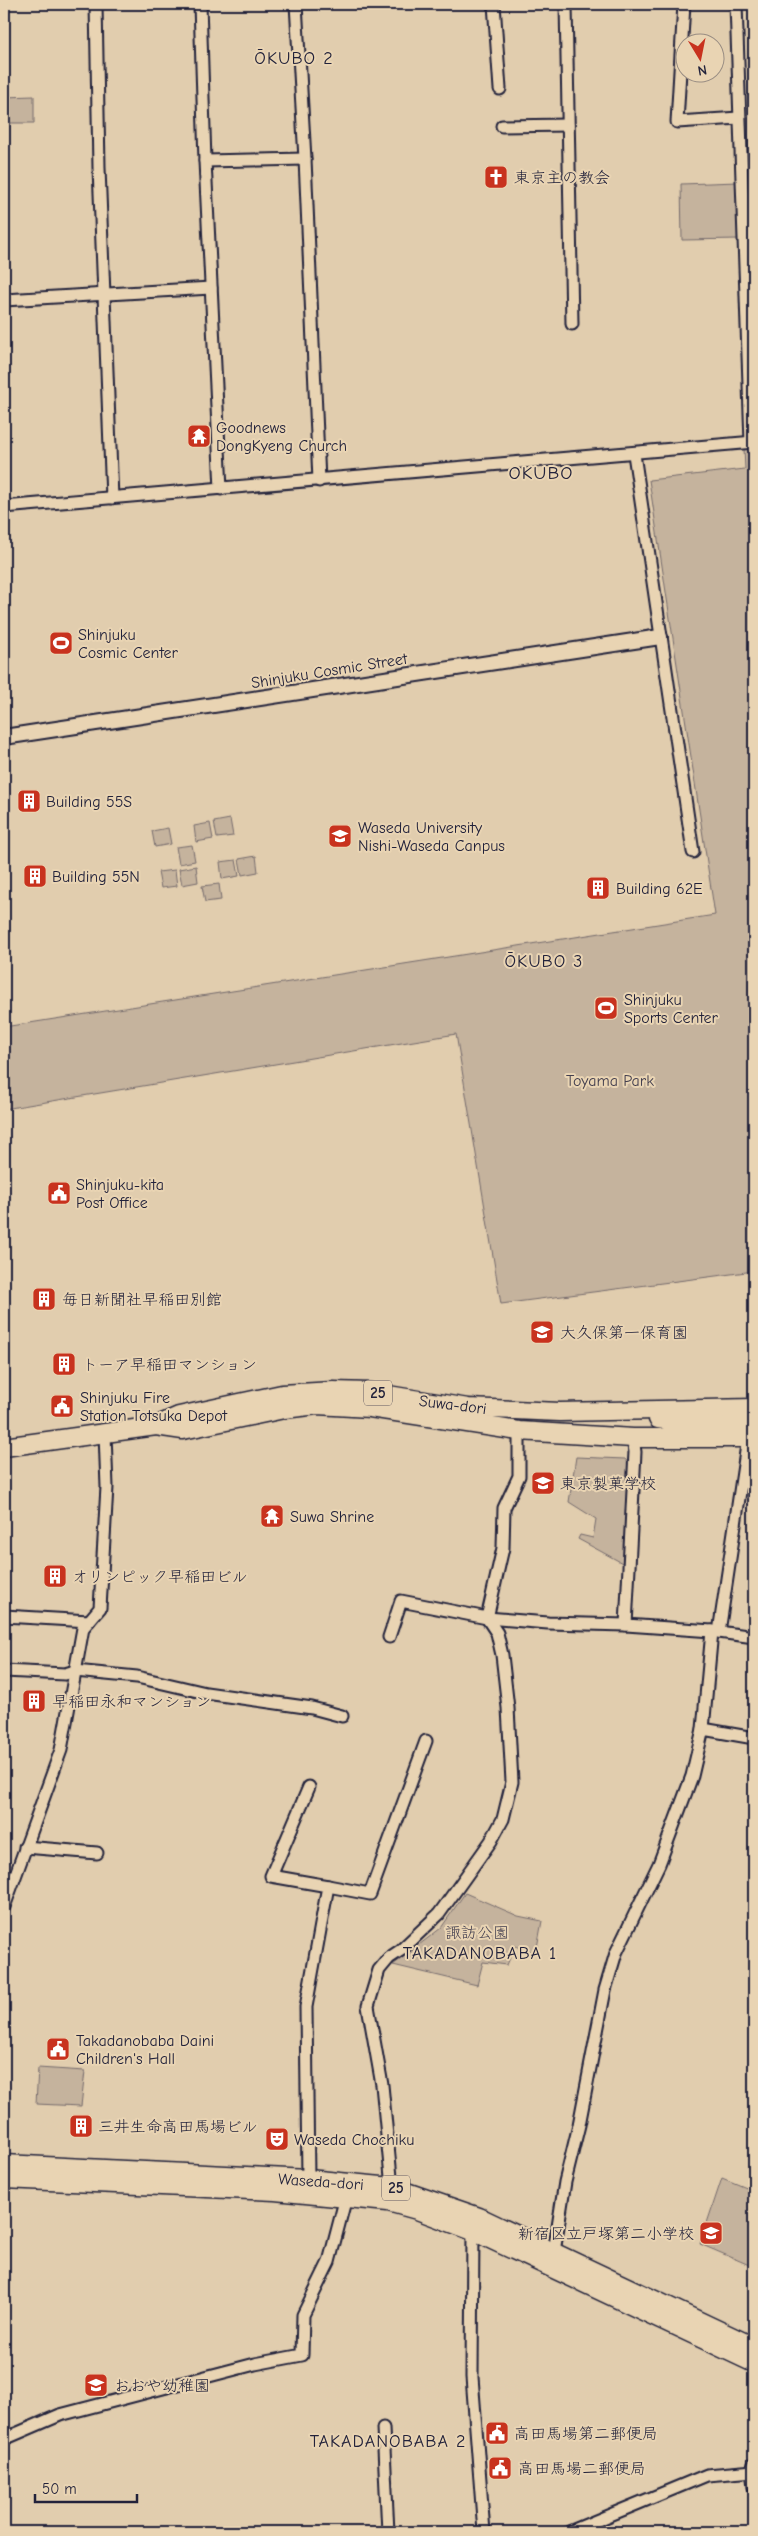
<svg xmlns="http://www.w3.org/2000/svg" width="758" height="2536" font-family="'Comic Neue','Klee One',sans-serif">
<rect width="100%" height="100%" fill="#e1cdae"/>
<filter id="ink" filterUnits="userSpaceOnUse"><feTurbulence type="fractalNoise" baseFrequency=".02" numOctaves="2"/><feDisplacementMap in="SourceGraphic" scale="10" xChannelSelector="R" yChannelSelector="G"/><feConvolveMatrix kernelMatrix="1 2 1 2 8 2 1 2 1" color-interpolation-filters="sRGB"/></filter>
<g filter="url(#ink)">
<g fill="#c5b39d" stroke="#746a6c">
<path d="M34 96V123H4V97Z"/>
<path d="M738 182 739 239 682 240 681 184Z"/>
<path d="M754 447V1271L501 1304 456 1034 4 1109V1027L715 915 649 480 745 469 744 449Z"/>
<path d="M230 819 233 836 217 838 214 822Z"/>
<path d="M210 823 213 839 196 842 194 826Z"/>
<path d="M168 828 171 844 155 847 152 831Z"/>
<path d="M192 845 195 861 179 864 176 847Z"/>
<path d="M256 856 258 872 242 875 239 859Z"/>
<path d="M236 860 239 876 222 879 220 862Z"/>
<path d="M196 866 198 882 182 885 179 869Z"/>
<path d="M175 870 177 886 161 888 158 872Z"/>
<path d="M219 884 221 900 205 902 202 886Z"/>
<path d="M576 1457 625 1459 629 1464 626 1565 578 1539 580 1535 593 1538 596 1519 569 1502Z"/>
<path d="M465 1893 518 1916 542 1921 536 1953 515 1946 507 1965 483 1962 477 1985 393 1965 441 1928Z"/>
<path d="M38 2068 85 2071 81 2106 36 2104Z"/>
<path d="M722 2178 754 2191V2267L700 2244Z"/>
</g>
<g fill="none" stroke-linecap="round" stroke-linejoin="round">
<g stroke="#22223b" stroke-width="15">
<g id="minor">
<path d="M96 4 99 168 112 498"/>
<path d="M200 4 205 161 221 489"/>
<path d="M296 4 305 159 319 481"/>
<path d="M494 4 500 89"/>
<path d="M566 4 572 324"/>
<path d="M684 4 677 122 739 118"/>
<path d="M736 4 751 443"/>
<path d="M502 126 568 125"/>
<path d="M205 161 305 159"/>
<path d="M4 300 211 288"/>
<path d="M634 454 693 852"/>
<path d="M4 507 754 442"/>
<path d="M4 1616 89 1621"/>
<path d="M626 1625 635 1452 633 1438"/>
<path d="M719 1632 748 1438"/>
<path d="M389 1637 401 1601 487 1618 548 1623 626 1625 712 1631 754 1637"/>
<path d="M4 1671 65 1674 75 1671 137 1677 206 1693 312 1708 342 1716"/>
<path d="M703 1729 754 1738"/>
<path d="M25 1847 97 1853"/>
<path d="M328 1886 370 1894 426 1741"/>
<path d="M4 1907 61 1750 83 1628 100 1608 107 1487 105 1434"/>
<path d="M308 2179 306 2007 328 1886 271 1876 309 1787"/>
<path d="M392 2187 382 2085 368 2006 379 1970 389 1958 401 1950 439 1914 491 1841 503 1819 512 1782 508 1708 502 1655 497 1633 487 1618 503 1548 504 1508 519 1476V1431"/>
<path d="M475 2226 473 2231 472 2377 484 2532"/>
<path d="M554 2252 565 2182 579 2125 605 1990 616 1953 659 1864 692 1776 703 1729 712 1631"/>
<path d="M383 2428 388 2532"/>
<path d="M4 2439 60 2415 255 2364 302 2355 303 2315 329 2262 346 2197"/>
<path d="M754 2464 752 2470 754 2487"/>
<path d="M569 2532 707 2475 754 2471"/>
</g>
</g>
<g stroke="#22223b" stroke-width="18">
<path id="tertiary" d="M4 737 660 637"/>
</g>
<g stroke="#22223b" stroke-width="21">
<g id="primary">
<path d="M658 1419 687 1423 754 1422"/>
<path d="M156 1426 179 1416 282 1394 333 1391 370 1392 468 1408 560 1412 754 1408"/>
<path d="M4 1447 156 1426 183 1430 284 1409 317 1405 370 1408 519 1431 633 1438H754"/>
<path d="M4 2164 308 2179 392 2187 479 2217 754 2347"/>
<path d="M4 2179 275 2191 388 2202 417 2210 473 2231 754 2363"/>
</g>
</g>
<use href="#minor" stroke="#e9d4b3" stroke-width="11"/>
<use href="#tertiary" stroke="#e9d4b3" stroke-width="14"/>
<use href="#primary" stroke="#e9d4b3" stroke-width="18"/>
</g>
</g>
<defs>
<g id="church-square" transform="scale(1.25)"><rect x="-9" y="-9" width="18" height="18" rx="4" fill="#c8321e" stroke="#e9d4b3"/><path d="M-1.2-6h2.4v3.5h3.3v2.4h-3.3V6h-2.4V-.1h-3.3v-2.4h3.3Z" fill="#fff"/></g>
<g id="temple-square" transform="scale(1.25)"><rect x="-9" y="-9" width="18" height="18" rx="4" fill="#c8321e" stroke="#e9d4b3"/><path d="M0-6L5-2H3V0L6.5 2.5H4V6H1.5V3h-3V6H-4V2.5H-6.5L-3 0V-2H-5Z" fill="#fff"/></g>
<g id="stadium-square" transform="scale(1.25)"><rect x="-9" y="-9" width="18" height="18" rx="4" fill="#c8321e" stroke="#e9d4b3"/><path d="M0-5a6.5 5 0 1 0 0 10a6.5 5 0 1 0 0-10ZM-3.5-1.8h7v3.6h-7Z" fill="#fff"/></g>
<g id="building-square" transform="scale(1.25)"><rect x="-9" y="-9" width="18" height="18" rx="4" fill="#c8321e" stroke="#e9d4b3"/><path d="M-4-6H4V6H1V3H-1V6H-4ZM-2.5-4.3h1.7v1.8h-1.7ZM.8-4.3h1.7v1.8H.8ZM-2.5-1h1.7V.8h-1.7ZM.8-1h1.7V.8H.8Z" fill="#fff"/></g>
<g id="university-square" transform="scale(1.25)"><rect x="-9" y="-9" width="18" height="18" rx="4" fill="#c8321e" stroke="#e9d4b3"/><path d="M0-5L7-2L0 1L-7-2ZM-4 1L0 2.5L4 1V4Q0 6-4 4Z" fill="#fff"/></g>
<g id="civic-square" transform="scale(1.25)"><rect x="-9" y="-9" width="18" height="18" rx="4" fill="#c8321e" stroke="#e9d4b3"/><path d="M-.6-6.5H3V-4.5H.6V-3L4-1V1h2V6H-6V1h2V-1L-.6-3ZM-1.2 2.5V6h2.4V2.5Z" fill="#fff"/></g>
<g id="school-square" transform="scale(1.25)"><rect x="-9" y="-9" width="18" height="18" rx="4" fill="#c8321e" stroke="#e9d4b3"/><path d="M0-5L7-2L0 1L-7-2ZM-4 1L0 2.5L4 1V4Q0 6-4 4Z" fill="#fff"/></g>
<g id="theatre-square" transform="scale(1.25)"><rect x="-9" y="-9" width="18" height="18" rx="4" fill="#c8321e" stroke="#e9d4b3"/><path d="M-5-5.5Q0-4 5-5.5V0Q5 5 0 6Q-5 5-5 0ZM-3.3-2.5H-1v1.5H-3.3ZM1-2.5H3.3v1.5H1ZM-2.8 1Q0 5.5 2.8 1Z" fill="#fff"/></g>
</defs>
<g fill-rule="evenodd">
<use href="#church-square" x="496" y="177"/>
<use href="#temple-square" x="199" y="436"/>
<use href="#stadium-square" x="61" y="643"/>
<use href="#building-square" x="29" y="801"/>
<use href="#university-square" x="340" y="836"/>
<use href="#building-square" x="35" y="876"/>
<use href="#building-square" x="598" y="888"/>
<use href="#stadium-square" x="606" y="1008"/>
<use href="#civic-square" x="59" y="1193"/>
<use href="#building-square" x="44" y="1299"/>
<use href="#school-square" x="542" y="1332"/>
<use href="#building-square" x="64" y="1364"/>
<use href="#civic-square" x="62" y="1406"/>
<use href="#university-square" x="543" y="1483"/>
<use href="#temple-square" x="272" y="1516"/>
<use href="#building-square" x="55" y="1576"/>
<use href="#building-square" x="34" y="1701"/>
<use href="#civic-square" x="58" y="2049"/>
<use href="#building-square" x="81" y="2126"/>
<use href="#theatre-square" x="277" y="2139"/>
<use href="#school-square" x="711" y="2233"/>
<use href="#school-square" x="96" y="2385"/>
<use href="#civic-square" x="497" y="2433"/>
<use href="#civic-square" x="500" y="2468"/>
</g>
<g text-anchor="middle" stroke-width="4" stroke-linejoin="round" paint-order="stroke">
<g fill="#e9d4b3" stroke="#5e575f" stroke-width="1">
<rect x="364" y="1380.5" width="28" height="25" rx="4"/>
<rect x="382" y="2175.5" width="28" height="25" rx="4"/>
</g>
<g font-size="15" font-weight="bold" fill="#22223b">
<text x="378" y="1398">25</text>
<text x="396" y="2193">25</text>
</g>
<g font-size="16" fill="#22223b" stroke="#e9d4b3" text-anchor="start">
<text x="514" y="183">東京主の教会</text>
<text x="216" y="433">Goodnews<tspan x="216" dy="18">DongKyeng Church</tspan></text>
<text x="78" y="640">Shinjuku<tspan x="78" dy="18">Cosmic Center</tspan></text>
<text x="46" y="807">Building 55S</text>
<text x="358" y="833">Waseda University<tspan x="358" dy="18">Nishi-Waseda Canpus</tspan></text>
<text x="52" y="882">Building 55N</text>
<text x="616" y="894">Building 62E</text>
<text x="624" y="1005">Shinjuku<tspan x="624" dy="18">Sports Center</tspan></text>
<text x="76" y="1190">Shinjuku-kita<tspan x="76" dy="18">Post Office</tspan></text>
<text x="62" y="1305">毎日新聞社早稲田別館</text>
<text x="560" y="1338">大久保第一保育園</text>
<text x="82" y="1370">トーア早稲田マンション</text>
<text x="80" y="1403">Shinjuku Fire<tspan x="80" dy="18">Station Totsuka Depot</tspan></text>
<text x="560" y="1489">東京製菓学校</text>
<text x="290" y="1522">Suwa Shrine</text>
<text x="72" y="1582">オリンピック早稲田ビル</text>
<text x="52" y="1707">早稲田永和マンション</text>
<text x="76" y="2046">Takadanobaba Daini<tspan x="76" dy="18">Children's Hall</tspan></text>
<text x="98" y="2132">三井生命高田馬場ビル</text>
<text x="294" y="2145">Waseda Chochiku</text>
<text x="694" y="2239" text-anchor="end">新宿区立戸塚第二小学校</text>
<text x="114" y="2391">おおや幼稚園</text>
<text x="514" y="2439">高田馬場第二郵便局</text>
<text x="518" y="2474">高田馬場二郵便局</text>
</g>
<g font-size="16" fill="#22223b" stroke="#e9d4b3">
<text transform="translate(329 670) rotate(-9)" y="6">Shinjuku Cosmic Street</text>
<text transform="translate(453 1404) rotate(7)" y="6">Suwa-dori</text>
<text transform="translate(321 2181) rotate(4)" y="6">Waseda-dori</text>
</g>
<g font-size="16" fill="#433f4f" stroke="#e9d4b3">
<text x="610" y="1086">Toyama Park</text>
<text x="477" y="1938">諏訪公園</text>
</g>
<g font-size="18" letter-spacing="1" fill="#22223b" stroke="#e9d4b3">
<text x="294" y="64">ŌKUBO 2</text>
<text x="544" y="967">ŌKUBO 3</text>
<text x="480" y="1959">TAKADANOBABA 1</text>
<text x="388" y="2447">TAKADANOBABA 2</text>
</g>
<g font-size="19" letter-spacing="1" fill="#22223b" stroke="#e9d4b3">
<text x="541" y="479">OKUBO</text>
</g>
</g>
<rect width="758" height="2536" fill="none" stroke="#e9d4b3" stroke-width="20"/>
<rect x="10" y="10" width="738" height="2516" fill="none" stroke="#22223b" stroke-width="2" filter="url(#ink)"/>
<g transform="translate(700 58) rotate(170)"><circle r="24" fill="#e9d4b3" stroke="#998d83"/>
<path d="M0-4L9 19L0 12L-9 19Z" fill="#c8321e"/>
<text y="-8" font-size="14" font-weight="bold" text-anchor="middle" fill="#22223b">N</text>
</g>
<path d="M35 2494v8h102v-8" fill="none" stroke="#22223b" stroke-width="2.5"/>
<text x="42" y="2494" font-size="15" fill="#22223b" stroke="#e9d4b3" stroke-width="4" paint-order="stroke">50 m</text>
</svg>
